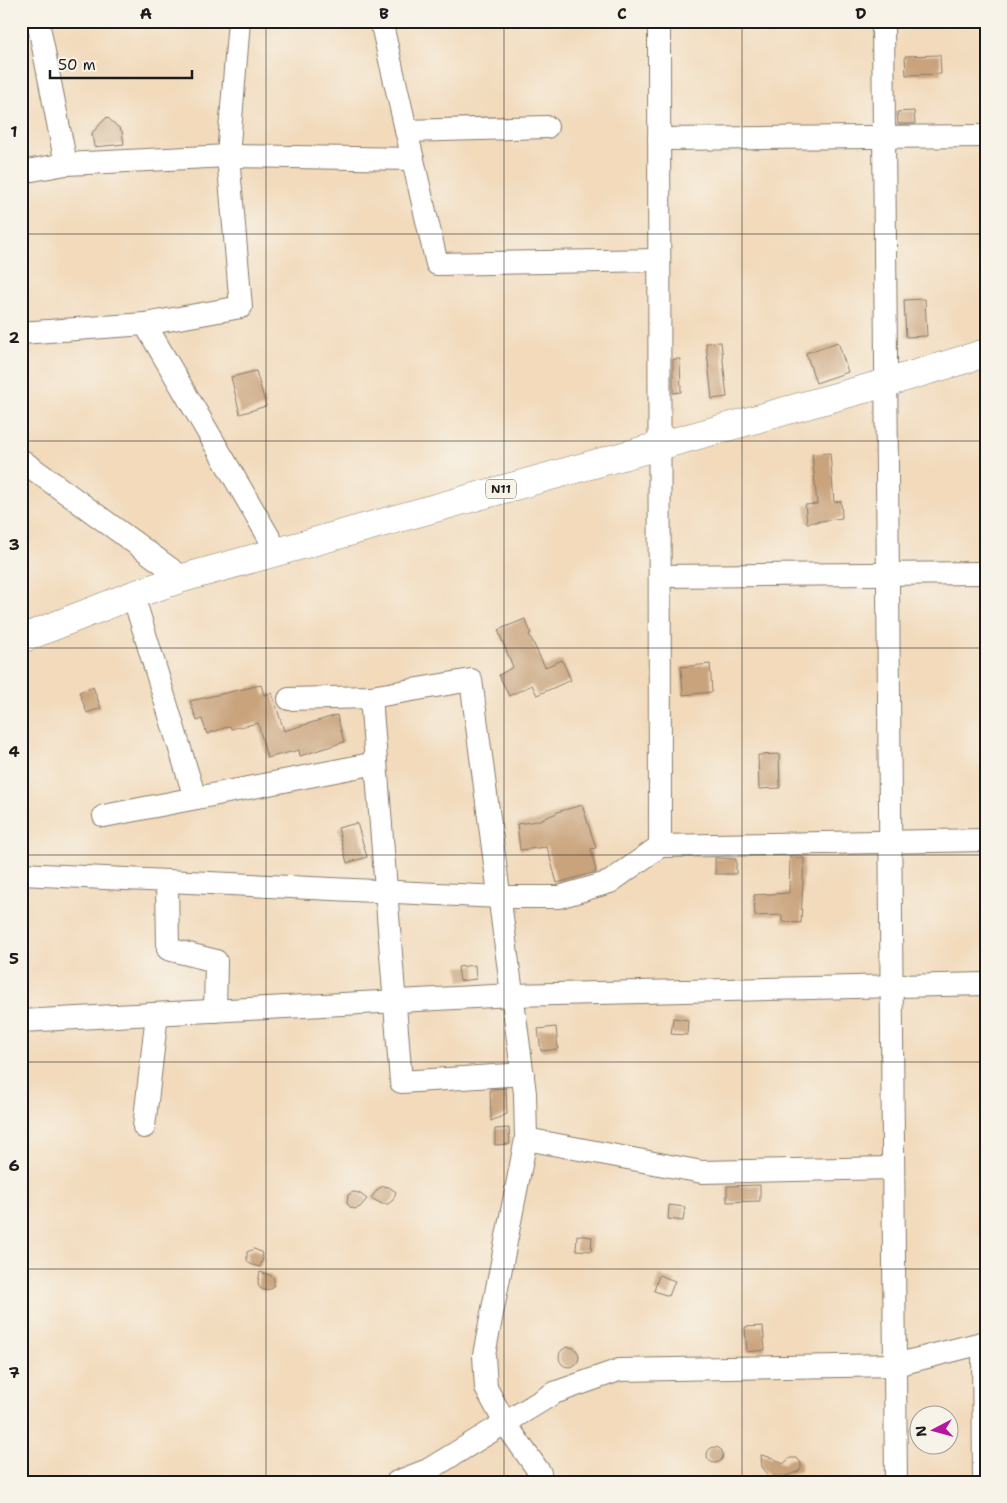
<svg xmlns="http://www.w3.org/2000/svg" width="1007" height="1503" font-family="'Shantell Sans',sans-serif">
<rect width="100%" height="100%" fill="#f7f3e8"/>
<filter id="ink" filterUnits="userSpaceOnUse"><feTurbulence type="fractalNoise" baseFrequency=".02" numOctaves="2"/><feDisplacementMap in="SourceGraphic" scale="10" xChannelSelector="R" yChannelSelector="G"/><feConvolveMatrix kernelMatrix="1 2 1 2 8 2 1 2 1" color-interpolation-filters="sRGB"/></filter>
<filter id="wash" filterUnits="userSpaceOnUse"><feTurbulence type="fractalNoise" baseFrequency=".0096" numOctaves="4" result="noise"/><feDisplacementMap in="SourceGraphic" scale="20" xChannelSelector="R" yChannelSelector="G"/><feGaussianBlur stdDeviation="1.12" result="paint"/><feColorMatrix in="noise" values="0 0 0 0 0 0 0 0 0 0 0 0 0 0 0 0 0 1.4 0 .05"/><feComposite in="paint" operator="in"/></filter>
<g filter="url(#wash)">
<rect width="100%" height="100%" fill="#f2dabb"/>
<g id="blocks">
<g fill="#c9a37c">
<path d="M940 55 941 74 906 75 905 56Z"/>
<path d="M914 111 915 124H898L897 112Z"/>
<path d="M107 117 122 131 124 144 94 147 92 133Z"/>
<path d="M925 299 927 336 906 337 904 300Z"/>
<path d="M721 342 727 397 712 399 706 343Z"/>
<path d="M838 342 848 372 816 383 806 353Z"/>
<path d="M673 359H680L681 392 673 393Z"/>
<path d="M256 371 266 406 240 414 231 377Z"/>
<path d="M830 453 834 502 841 501 842 518 807 523 805 505 817 504 812 454Z"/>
<path d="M525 619 531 633 529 634 545 667 562 660 571 680 537 695 532 685 509 696 499 675 513 667 498 630Z"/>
<path d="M710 664 712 692 683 695 681 667Z"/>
<path d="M261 685 264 695 272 693 284 731 337 715 344 742 300 756 299 750 267 758 258 723 231 729 230 726 207 734 202 719 197 721 190 701Z"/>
<path d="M93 687 101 708 87 713 79 692Z"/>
<path d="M779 754 780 788 759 789 758 755Z"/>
<path d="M582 805 596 848 591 849 596 872 557 883 547 847 520 850 517 824 537 821 557 813V812Z"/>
<path d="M357 823 367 857 347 863 338 828Z"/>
<path d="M790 857 804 858 801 923 782 922V915L755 916 754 895 789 893Z"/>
<path d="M715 858 736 859V874H715Z"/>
<path d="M475 965 476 979 460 981 458 967Z"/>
<path d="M673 1018 688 1020 687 1035 671 1034Z"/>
<path d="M556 1027 558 1049 541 1051 538 1029Z"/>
<path d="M506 1088 507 1114 491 1121 490 1089Z"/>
<path d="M509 1128 510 1144 495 1145V1129Z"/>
<path d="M760 1185V1201L727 1202V1186Z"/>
<path d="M383 1186 389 1187 396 1192 393 1200 388 1204H382L371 1198 378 1189Z"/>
<path d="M353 1192 359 1193 367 1199 360 1207 355 1209 350 1207 347 1203 348 1195Z"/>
<path d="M669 1205 685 1207 683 1221 668 1219Z"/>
<path d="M577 1235 592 1237 591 1251 576 1250Z"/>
<path d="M254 1249 261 1252 263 1258 260 1267 250 1264 247 1260V1252Z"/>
<path d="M260 1272 270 1275 274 1279V1285L271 1289 263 1290 259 1287 258 1282Z"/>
<path d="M659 1275 675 1281 669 1296 654 1291Z"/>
<path d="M763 1326 765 1350 747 1352 745 1327Z"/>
<circle cx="569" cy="1357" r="10"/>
<circle cx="715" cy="1455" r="8"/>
<path d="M761 1455 773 1458 783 1464 790 1458H797L801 1463V1468L799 1471 770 1482H761L769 1475 762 1467Z"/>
</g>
</g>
</g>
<g filter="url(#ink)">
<use href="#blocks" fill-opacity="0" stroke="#877b6c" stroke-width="1"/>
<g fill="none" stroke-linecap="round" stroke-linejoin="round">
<g stroke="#877b6c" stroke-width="24">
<g id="street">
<path d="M38 21 66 164"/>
<path d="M381 21 437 264 659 260"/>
<path d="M659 21 660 846"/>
<path d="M883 21 896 1482"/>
<path d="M406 131 547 127"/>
<path d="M659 139 986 136"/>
<path d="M21 172 66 164 228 156 413 159"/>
<path d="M145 324 277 551"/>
<path d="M21 333 145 324 241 307 228 156 239 21"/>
<path d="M21 460 183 578"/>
<path d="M660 576 986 573"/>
<path d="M133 595 195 798"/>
<path d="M371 697 401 1082 523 1074"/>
<path d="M289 699 371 697 471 680 525 1093 526 1139 484 1355 486 1388 505 1423 540 1473V1482"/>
<path d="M104 816 376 763"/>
<path d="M21 874 500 897H559L610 882 660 846 986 840"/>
<path d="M167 881 168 949 216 961 215 1011"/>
<path d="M21 1021 512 995 986 984"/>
<path d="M144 1127 157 1014"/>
<path d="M526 1139 702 1172 893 1168"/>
<path d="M983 1342 984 1482"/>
<path d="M397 1482 428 1470 554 1393 619 1370 895 1365 986 1342"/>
</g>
</g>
<g stroke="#877b6c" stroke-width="29">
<path id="primary" d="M21 639 133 595 183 578 886 383 986 353"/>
</g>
<use href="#street" stroke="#fff" stroke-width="22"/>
<use href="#primary" stroke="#fff" stroke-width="28"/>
</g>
</g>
<path fill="none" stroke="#1c1c1c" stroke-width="1" stroke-opacity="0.55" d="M266 21V1482M504 21V1482M742 21V1482M21 234H986M21 441H986M21 648H986M21 855H986M21 1062H986M21 1269H986"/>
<g text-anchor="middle" stroke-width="4" stroke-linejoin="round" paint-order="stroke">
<rect fill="#f7f3e8" stroke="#5e5c59" stroke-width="1" x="486" y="479.5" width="30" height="19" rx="4"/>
<g font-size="12" font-weight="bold" fill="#1c1c1c">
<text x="501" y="493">N11</text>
</g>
</g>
<rect width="1007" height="1503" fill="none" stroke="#f7f3e8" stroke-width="55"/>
<g transform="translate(934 1430) rotate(264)"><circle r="24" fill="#f7f3e8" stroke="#9f9d96"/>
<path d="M0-4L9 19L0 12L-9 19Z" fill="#b5179e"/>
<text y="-8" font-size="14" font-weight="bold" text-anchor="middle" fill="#1c1c1c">N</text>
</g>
<path d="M50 70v8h142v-8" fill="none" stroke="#1c1c1c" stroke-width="2.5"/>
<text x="58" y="70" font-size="15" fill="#1c1c1c" stroke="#f7f3e8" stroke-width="4" paint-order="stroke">50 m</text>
<rect x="28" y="28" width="952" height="1448" fill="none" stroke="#1c1c1c" stroke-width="2"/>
<g font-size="16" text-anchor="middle" font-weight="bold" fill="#1c1c1c">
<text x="146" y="19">A</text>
<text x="384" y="19">B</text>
<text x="622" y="19">C</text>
<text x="861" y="19">D</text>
<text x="14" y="137">1</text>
<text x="14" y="343">2</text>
<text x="14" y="550">3</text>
<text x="14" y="757">4</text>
<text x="14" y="964">5</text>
<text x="14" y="1171">6</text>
<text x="14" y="1378">7</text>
</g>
</svg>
